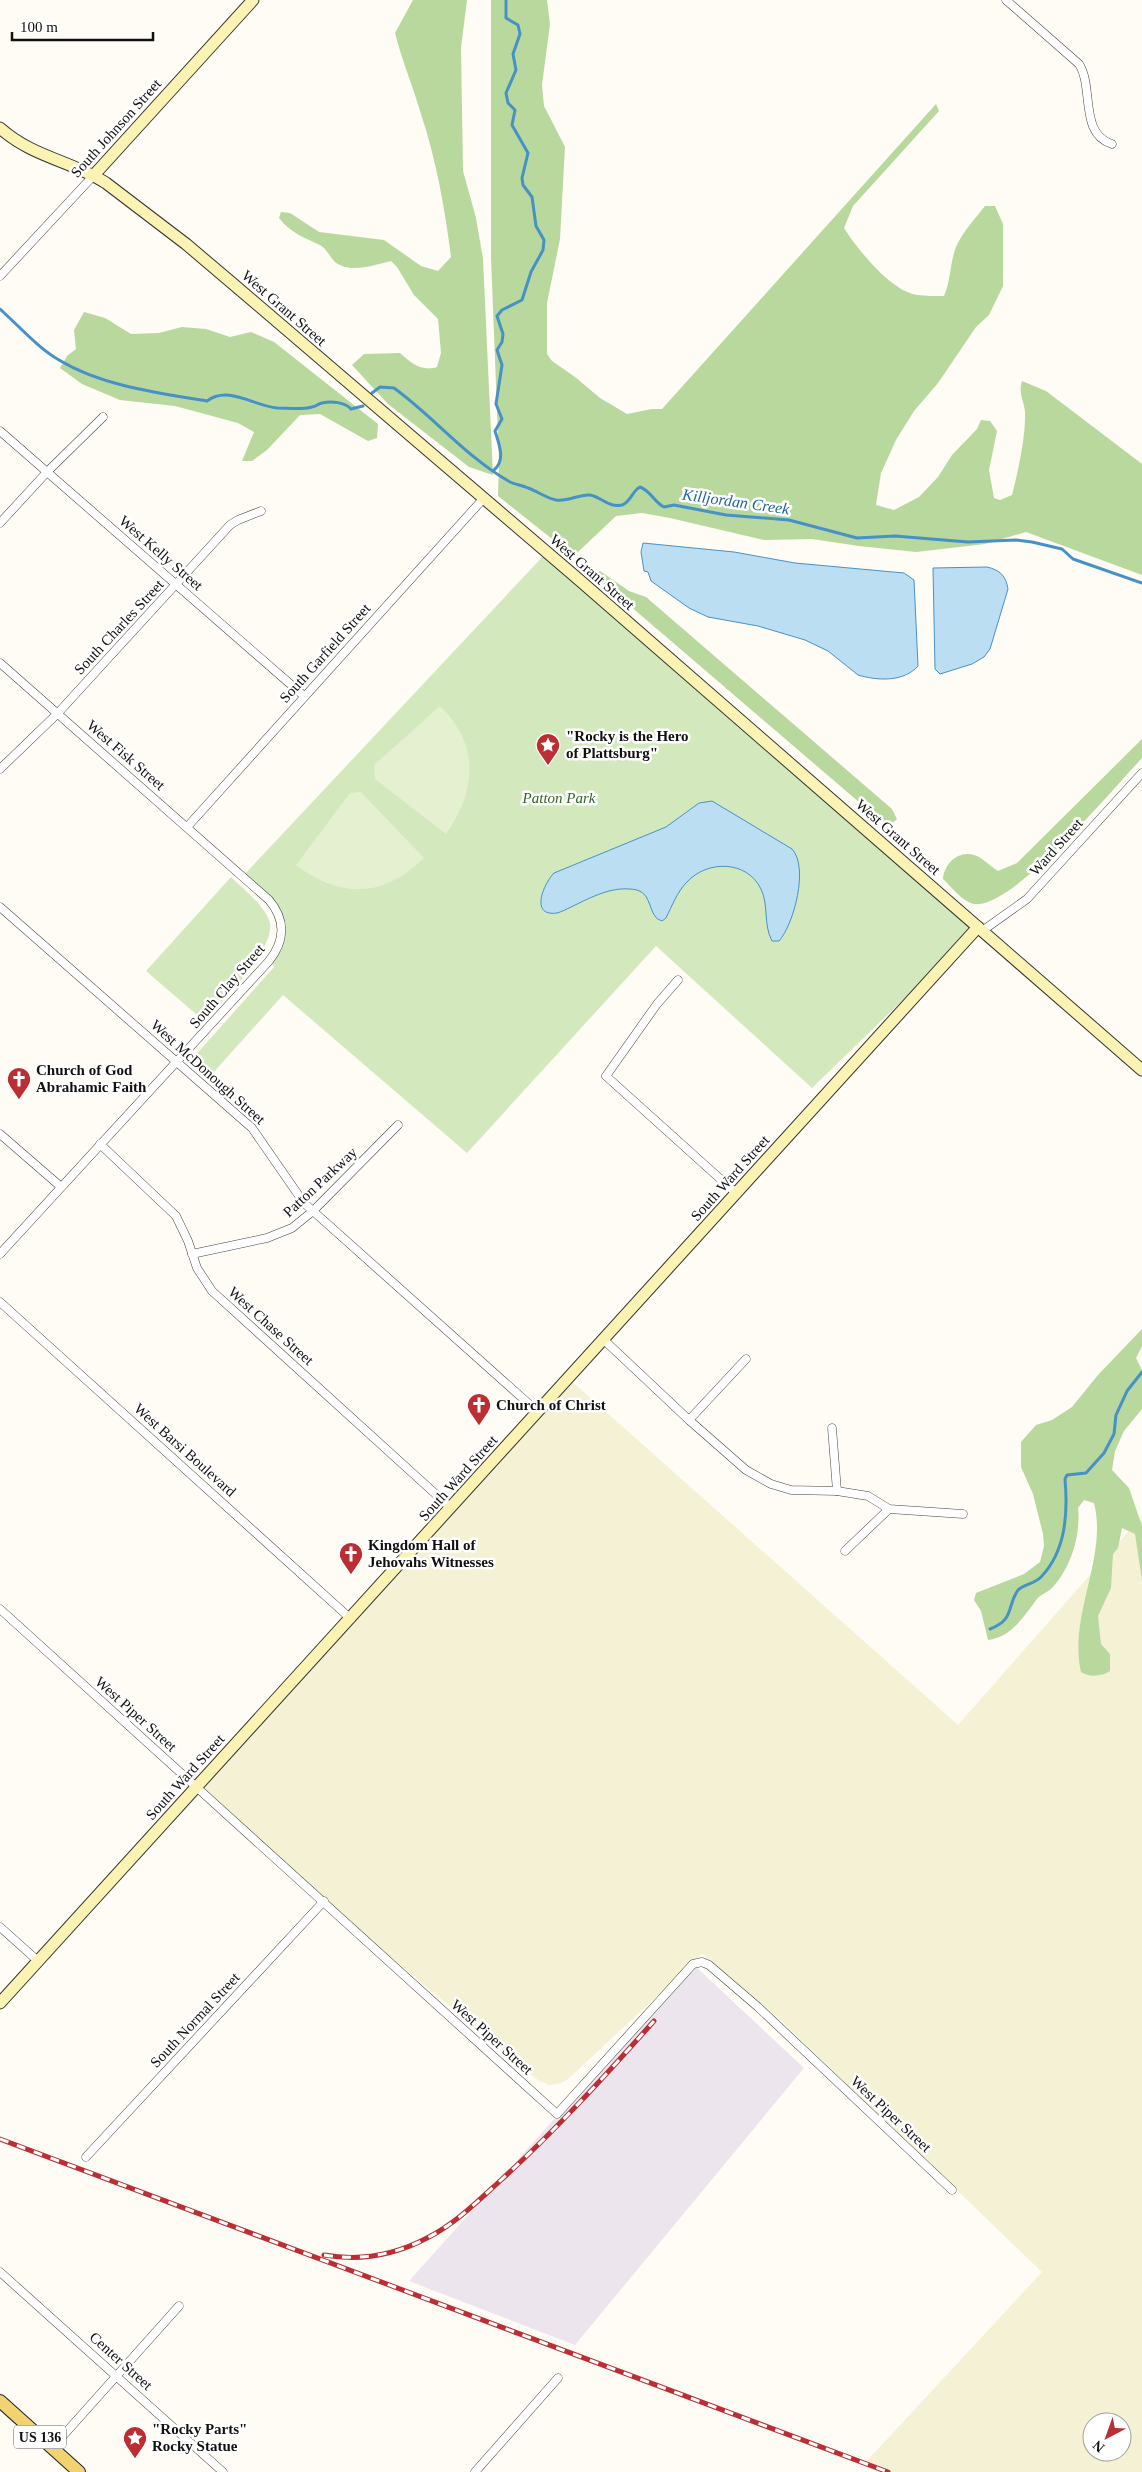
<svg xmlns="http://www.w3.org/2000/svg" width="1142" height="2472" font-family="'Times New Roman',serif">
<rect width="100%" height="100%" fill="#fefcf4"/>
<path fill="#ede5ee" d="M693 1964 804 2068 575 2345 409 2281Z"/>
<path fill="#f4f1d4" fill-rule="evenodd" d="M568 1378 958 1725 1142 1516V2472H888L865 2463 1042 2272 776 2016 702 1954 567 2080 558 2084 549 2085 538 2080 324 1901 196 1787ZM1092 2422H1122V2452H1092Z"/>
<g fill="#d4e8be">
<path d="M547 552 978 927 812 1088 656 946 467 1153 283 995 212 1074 193 1058 274 967 271 958 275 953 280 915 243 876Z"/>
<path d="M231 877C243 889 263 904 269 920 280 945 220 1003 204 1021L146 971Z"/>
</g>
<g fill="#b8d89e">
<path d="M413 0H467L461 48 463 171 476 218 483 259 493 475 469 467 388 404 352 365 364 354 400 353C411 363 422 372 437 367L441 353 438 319 414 295 397 267 391 261C374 265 350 274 335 262 330 257 326 248 320 245 303 237 291 233 279 218L281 212 290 213 319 232 384 240 421 266 438 271 451 257C445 209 436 159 421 114 413 86 402 61 395 33Z"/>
<path d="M491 0H547L550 24 542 85 544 106 565 147 560 239 547 303V354L552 361 575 377 600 398 627 414 652 409H662L936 104 939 111 853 206 844 228C858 250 891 291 917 295 926 296 935 296 944 296 951 280 950 262 956 247 963 231 975 219 985 206H995L1003 224V286L989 315 976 327 938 383 914 411 896 440 881 473 876 505 894 510 919 497 938 477 952 455 977 429 981 420 990 421 997 431 989 470 994 498 1000 500 1012 495C1018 472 1026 435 1025 412 1024 400 1018 394 1022 381L1046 391 1142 464V575L1026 532 985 544 916 552 859 546 812 539 764 540 670 518 642 513 616 516 578 552 571 554 498 496 499 462 491 257Z"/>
<path d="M84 312 105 318 131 334 159 333 182 327 206 329 230 337 251 332 274 342 378 424 377 438 368 441 320 414 300 415 267 450 252 461H242L254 432 238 423 175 406 120 400 82 384 60 368 67 356 76 349 74 330Z"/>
<path d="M600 571 629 591 646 597 892 809 897 819 888 827 594 575Z"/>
<path d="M1142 739V758C1113 789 1019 901 979 904 965 906 952 887 943 879 944 864 958 850 974 855 982 857 991 867 998 871L1017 863Z"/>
<path d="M1142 1329V1346L1136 1358 1142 1370V1409L1124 1431 1115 1451 1112 1470 1129 1488 1142 1526V1580L1135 1534 1122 1528 1118 1548 1113 1554 1111 1588 1098 1616 1101 1644 1110 1654V1671C1102 1676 1090 1678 1081 1672 1068 1616 1108 1557 1094 1503L1084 1500 1078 1508C1081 1535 1071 1568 1052 1588 1048 1592 1041 1594 1037 1599 1023 1617 1012 1637 988 1640L981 1611 974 1600 976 1593 1024 1574 1040 1562 1044 1546 1043 1534 1033 1494 1021 1467V1442L1036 1425 1052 1420 1072 1407 1098 1375Z"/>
</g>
<g fill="#e4f0cf">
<path d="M440 706C480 745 477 790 446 834L375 779 374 765Z"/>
<path d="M361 792 424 858C383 898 341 899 296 865L350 793Z"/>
</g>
<g fill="#bbdef3" stroke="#4692c7">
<path d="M643 543 734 552 795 563 904 573 914 580 918 666C904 682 878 681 858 675L828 651 805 640 758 626 708 617 689 608 651 581 648 572 644 571 641 552Z"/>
<path d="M987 567C1000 570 1006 576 1008 589L990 649 984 657 972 664 940 674 935 669 933 568Z"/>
<path d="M712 801 792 849C809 867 794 924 779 941H772C763 924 769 906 761 889 747 860 707 860 687 882 677 892 672 906 666 918L662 921C648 918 653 894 637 890 613 885 592 897 571 907 567 909 561 912 557 913 529 917 544 883 554 873L666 827 699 803Z"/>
</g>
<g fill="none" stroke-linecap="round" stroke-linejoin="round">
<g stroke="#4692c7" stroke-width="3">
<path d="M0 309C19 326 37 347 59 360 102 386 158 393 207 401 228 385 254 406 277 408 288 408 301 410 312 407 316 407 319 403 322 403 331 401 345 402 351 409L363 406"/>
<path d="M372 393 380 387 394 388C434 417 467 458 510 482 516 485 522 485 528 488 537 491 546 498 556 500 568 502 579 494 590 495 602 497 608 508 622 505 631 502 632 491 640 487 651 491 654 502 664 507L674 505 726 515 789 520 857 538 895 536 968 542 1016 540 1032 542 1062 549 1073 559 1142 583"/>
<path d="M494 470C506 460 499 444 495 431L502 419 496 404 502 365 497 350 502 342 503 334 497 316 502 310 522 300 531 272 543 250 544 240 536 226 532 197 523 185 522 178 528 153 512 125 515 110 508 103 506 93 516 70 513 54 520 34 518 25 506 18V0"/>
<path d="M990 1629C1015 1619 1006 1608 1018 1590 1025 1584 1034 1584 1041 1577 1066 1551 1068 1513 1065 1479L1067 1475 1086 1473 1104 1453 1114 1434 1116 1415 1127 1391 1142 1372"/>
</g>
<g stroke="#434343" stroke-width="9">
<g id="street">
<path d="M1006 0 1079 64C1094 87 1079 134 1112 144"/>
<path d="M0 276 94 175"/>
<path d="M0 431 304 696"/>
<path d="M0 523 47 472 103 417"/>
<path d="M0 663 269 900C286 920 285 941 269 961L0 1254"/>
<path d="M0 769 58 713 230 525 238 520 261 511"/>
<path d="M188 826 483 499"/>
<path d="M0 907 252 1128 304 1203 538 1412"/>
<path d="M982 931 1027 899 1142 773"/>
<path d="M678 980 657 1004 606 1076 737 1194"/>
<path d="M0 1134 60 1186"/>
<path d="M100 1144 176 1216 188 1241 197 1268 212 1291 451 1508"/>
<path d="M192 1254 267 1238 292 1228 313 1211 398 1125"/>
<path d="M0 1302 351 1619"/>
<path d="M604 1340 689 1420 746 1470 771 1484 791 1490 837 1491 868 1496 889 1509 963 1514"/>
<path d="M689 1420 746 1359"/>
<path d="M832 1428 837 1491"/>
<path d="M845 1551 889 1509"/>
<path d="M0 1609 557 2114 693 1964 702 1962 709 1965 758 2007 952 2190"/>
<path d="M0 1927 38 1961"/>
<path d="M86 2157 324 1901"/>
<path d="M0 2272 223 2472"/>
<path d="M52 2448 179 2306"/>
<path d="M475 2472 558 2378"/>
</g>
</g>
<g stroke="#323232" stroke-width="13">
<g id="secondary">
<path d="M0 128C34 158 70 160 106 183L186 244 232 283 577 578 1142 1070"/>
<path d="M94 175 253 0"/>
<path d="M0 2003 978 927"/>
</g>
</g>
<g stroke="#212121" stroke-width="14">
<path id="primary" d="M0 2401 79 2472"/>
</g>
<use href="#street" stroke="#fff" stroke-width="8"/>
<use href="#secondary" stroke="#faf3b3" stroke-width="11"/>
<use href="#primary" stroke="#f1d371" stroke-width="12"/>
<g stroke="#ba2e34" stroke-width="5">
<g id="rail">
<path d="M0 2139 888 2472"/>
<path d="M324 2255C359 2261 395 2255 427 2238 455 2224 478 2201 501 2180 556 2130 605 2076 654 2021"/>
</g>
</g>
<use href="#rail" stroke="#fff" stroke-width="3" stroke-dasharray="9" stroke-linecap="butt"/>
</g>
<defs>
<g id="sight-pin" transform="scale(1.25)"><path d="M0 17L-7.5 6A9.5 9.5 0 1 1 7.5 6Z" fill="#ba2e34" stroke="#fff"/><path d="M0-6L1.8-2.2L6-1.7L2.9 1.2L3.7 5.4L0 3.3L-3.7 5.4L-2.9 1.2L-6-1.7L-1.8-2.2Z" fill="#fff"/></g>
<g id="church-pin" transform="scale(1.25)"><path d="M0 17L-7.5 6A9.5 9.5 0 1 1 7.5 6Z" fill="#ba2e34" stroke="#fff"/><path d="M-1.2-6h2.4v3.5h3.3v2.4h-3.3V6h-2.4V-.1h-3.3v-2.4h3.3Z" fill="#fff"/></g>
</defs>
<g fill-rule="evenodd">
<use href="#sight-pin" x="548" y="745"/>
<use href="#church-pin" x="19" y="1079"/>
<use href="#church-pin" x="479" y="1405"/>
<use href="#church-pin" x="351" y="1554"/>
<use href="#sight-pin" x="135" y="2438"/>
</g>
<g text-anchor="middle" stroke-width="5" stroke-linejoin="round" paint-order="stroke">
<rect fill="#fff" stroke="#585858" stroke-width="1" x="14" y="2425.5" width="52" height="23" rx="4"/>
<g font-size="14" font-weight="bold" fill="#101010">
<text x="40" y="2442">US 136</text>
</g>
<g font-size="15" fill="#101010" stroke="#fff">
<text transform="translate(116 128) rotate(-48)" y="5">South Johnson Street</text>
<text transform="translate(284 308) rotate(41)" y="5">West Grant Street</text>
<text transform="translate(161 553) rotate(41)" y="5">West Kelly Street</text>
<text transform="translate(592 572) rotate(41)" y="5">West Grant Street</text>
<text transform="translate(119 627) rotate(-47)" y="5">South Charles Street</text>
<text transform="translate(325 653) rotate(-48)" y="5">South Garfield Street</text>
<text transform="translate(126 755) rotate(41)" y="5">West Fisk Street</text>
<text transform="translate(898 837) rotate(41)" y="5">West Grant Street</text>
<text transform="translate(1056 847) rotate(-48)" y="5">Ward Street</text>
<text transform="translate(227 986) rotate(-49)" y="5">South Clay Street</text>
<text transform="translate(208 1072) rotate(42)" y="5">West McDonough Street</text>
<text transform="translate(730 1178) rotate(-48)" y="5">South Ward Street</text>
<text transform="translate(320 1182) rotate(-43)" y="5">Patton Parkway</text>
<text transform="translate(271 1326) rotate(42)" y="5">West Chase Street</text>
<text transform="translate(185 1450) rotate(42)" y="5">West Barsi Boulevard</text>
<text transform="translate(458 1478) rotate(-48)" y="5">South Ward Street</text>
<text transform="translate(136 1714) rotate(42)" y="5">West Piper Street</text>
<text transform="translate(185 1777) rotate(-48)" y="5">South Ward Street</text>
<text transform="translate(195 2020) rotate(-47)" y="5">South Normal Street</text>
<text transform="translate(492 2037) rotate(42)" y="5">West Piper Street</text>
<text transform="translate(891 2114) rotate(43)" y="5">West Piper Street</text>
<text transform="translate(121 2361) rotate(42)" y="5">Center Street</text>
</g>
<g font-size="15" font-weight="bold" fill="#101010" stroke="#fff" text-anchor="start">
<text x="566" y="741">"Rocky is the Hero<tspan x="566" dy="17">of Plattsburg"</tspan></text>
<text x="36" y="1075">Church of God<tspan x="36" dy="17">Abrahamic Faith</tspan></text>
<text x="496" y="1410">Church of Christ</text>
<text x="368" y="1550">Kingdom Hall of<tspan x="368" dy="17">Jehovahs Witnesses</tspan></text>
<text x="152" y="2434">"Rocky Parts"<tspan x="152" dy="17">Rocky Statue</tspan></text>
</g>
<g font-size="15" font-style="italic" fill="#306523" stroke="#fff">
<text x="559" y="803">Patton Park</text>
</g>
<g font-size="16" font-style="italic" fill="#1f659c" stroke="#fff">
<text transform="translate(736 501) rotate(8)" y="6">Killjordan Creek</text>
</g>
</g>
<g transform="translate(1107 2437) rotate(221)"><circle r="24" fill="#ffffff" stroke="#9f9f9f"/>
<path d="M0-4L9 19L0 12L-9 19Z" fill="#ba2e34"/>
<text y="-8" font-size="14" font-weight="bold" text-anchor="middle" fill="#101010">N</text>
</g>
<path d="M12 32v8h141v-8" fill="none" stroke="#101010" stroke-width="2.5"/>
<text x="20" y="32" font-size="15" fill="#101010" stroke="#ffffff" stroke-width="4" paint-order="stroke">100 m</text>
</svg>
